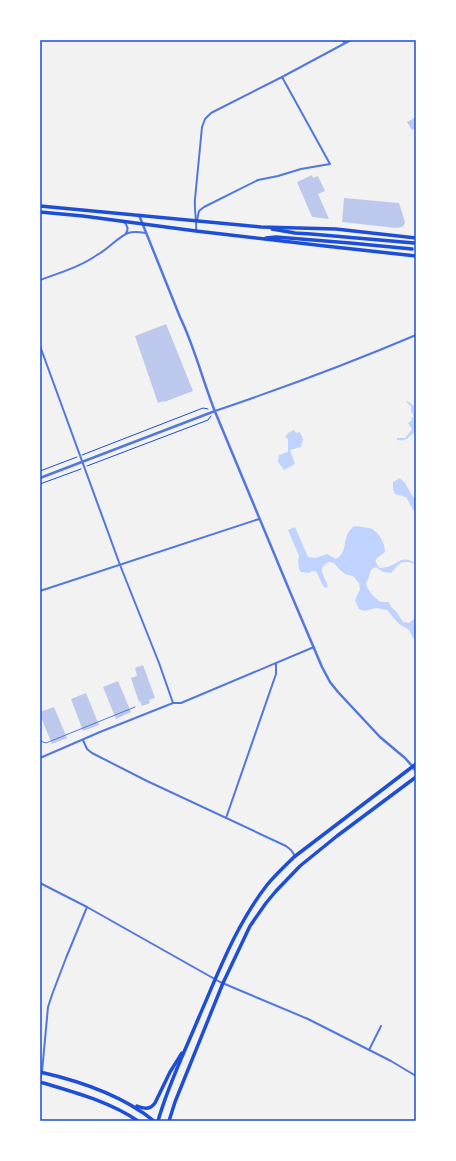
<svg xmlns="http://www.w3.org/2000/svg" width="456" height="1161" font-family="Manrope,sans-serif">
<rect width="100%" height="100%" fill="#f2f2f2"/>
<g fill="#bfd3fe">
<path d="M406 400 414 406V411L416 416V432C407 436 409 442 397 440V438H405L410 432 412 429 408 423 412 420 411 418 413 417V414L411 412V406L408 404Z"/>
<path d="M294 430 296 433 300 432 303 439 301 447 290 450 295 464 284 470 278 462 279 455 288 452V439L285 437 288 433Z"/>
<path d="M400 478 405 483 413 497 416 498V515L406 497 395 494 393 489V482Z"/>
<path d="M355 526C360 527 367 527 372 529 379 533 385 543 385 552 378 558 371 559 380 568 398 568 400 552 416 564V565C404 558 399 563 391 573L383 572 376 567C370 569 370 572 369 577 368 579 367 581 366 583 366 589 377 601 382 602 384 602 387 602 389 602L391 607 396 611 403 622 409 623 414 619 416 613V639L413 638 409 630 399 624 387 610 376 608 364 611 359 609 355 600 360 589 359 583 353 576 345 574 338 568 334 563 329 562C315 568 326 577 328 587L325 588 322 584 316 571H312L309 573 301 572 299 569 298 561 299 556 288 530 295 527 308 557 316 558 327 554 336 559C350 552 340 534 355 526Z"/>
</g>
<g fill="#bdc9ec">
<path d="M416 117V128L412 130 407 122Z"/>
<path d="M312 175 313 178 318 176 325 191 318 194 329 219 312 217 297 182Z"/>
<path d="M344 198 399 203 405 222 404 225 402 227 396 228 342 222Z"/>
<path d="M166 324 193 391 164 402V401L158 403 135 336Z"/>
<path d="M143 665 155 698 149 700 150 703 142 706 140 701 139 702 131 678 137 676 135 668Z"/>
<path d="M118 681 131 712 116 719 103 687Z"/>
<path d="M86 693 99 725 83 731 71 699Z"/>
<path d="M54 707 67 738 52 744 40 715V712Z"/>
</g>
<g fill="none" stroke-linecap="round" stroke-linejoin="round">
<g stroke="#1d4ed8" stroke-width="1">
<path d="M82 455 203 408 208 409"/>
<path d="M87 466 208 420 211 416"/>
<path d="M40 471 77 457"/>
<path d="M40 484 81 469"/>
</g>
<path stroke="#5277de" stroke-width="1" d="M40 741 46 743 135 707"/>
<g stroke="#5277de" stroke-width="2">
<path d="M342 40 345 43"/>
<path d="M197 220 199 211 204 207 258 180 278 176 301 169 330 164 282 77"/>
<path d="M124 222C127 225 129 229 126 233"/>
<path d="M196 230C197 220 194 210 195 199L202 127 205 119 211 113 282 77 351 40"/>
<path d="M40 280C59 273 80 267 97 255 107 250 118 237 128 233 134 231 139 232 146 233"/>
<path d="M40 346 120 565 159 663 173 703"/>
<path d="M215 411C283 388 350 363 416 335"/>
<path d="M40 591 259 519"/>
<path d="M83 740 87 749 92 753 147 781 286 846 291 850 295 856"/>
<path d="M40 758 100 732 173 703H181L314 647"/>
<path d="M226 818 276 674V663"/>
<path d="M40 883 87 907 220 982 308 1019 391 1061 416 1076"/>
<path d="M369 1050 381 1026"/>
<path d="M40 1081 42 1072 48 1007 53 992 66 958 87 907"/>
</g>
<g stroke="#5277de" stroke-width="2.5">
<path d="M139 215 180 317C195 348 203 382 216 414 251 499 286 583 322 667L330 682 338 692 380 737 405 758 413 767 416 772"/>
<path d="M40 478 215 411"/>
</g>
<g stroke="#1d4ed8" stroke-width="3.5">
<path d="M40 206 261 227 336 229 416 238"/>
<path d="M40 212 83 216 196 231 325 246 416 256"/>
<path d="M272 229 295 233 311 234 414 243"/>
<path d="M266 238 276 237 350 243 412 249"/>
<path d="M40 1072C80 1081 122 1095 154 1121"/>
<path d="M40 1082C73 1092 109 1101 138 1121"/>
<path d="M137 1106C144 1109 150 1110 155 1103L170 1072 182 1053"/>
<path d="M158 1121C168 1085 185 1051 199 1017 219 971 236 925 267 885 275 875 285 866 294 857L416 764"/>
<path d="M169 1121 175 1102 223 983 250 926 266 903 276 891 300 866 337 836 416 777"/>
</g>
</g>
<rect width="456" height="1161" fill="none" stroke="#ffffff" stroke-width="82"/>
<rect x="41" y="41" width="374" height="1079" fill="none" stroke="#1d4ed8" stroke-width="1.5"/>
</svg>
